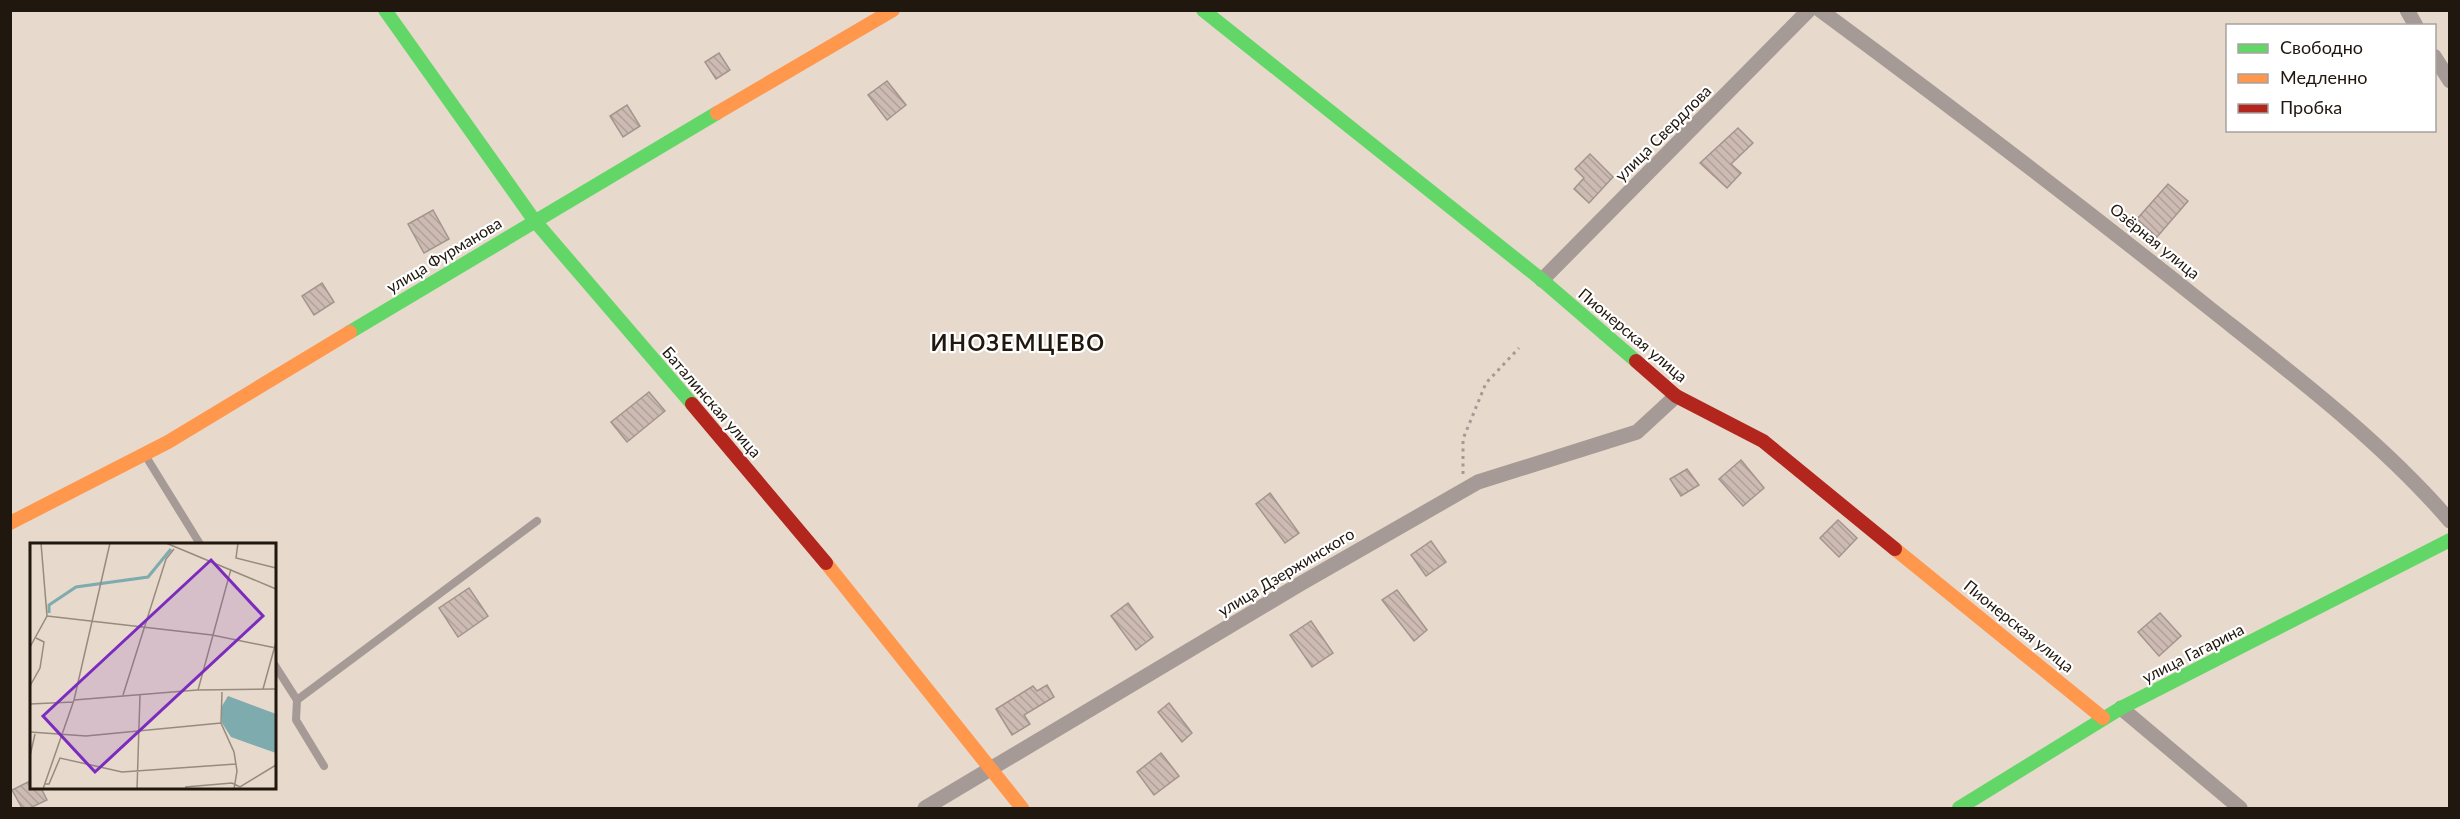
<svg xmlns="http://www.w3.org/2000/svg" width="2460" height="819" font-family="Lato,sans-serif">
<defs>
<pattern id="building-back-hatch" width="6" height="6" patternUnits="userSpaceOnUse" patternTransform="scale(1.5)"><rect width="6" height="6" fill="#cdbbb3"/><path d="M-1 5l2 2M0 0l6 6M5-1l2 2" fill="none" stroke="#b0a099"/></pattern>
</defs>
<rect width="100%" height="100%" fill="#e7d9cb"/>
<g fill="url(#building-back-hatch)" stroke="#a2958e" stroke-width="1.5">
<path d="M719 53 730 70 716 79 705 62Z"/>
<path d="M887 81 906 105 887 120 868 95Z"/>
<path d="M627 105 640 126 623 137 610 116Z"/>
<path d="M1738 128 1753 143 1731 164 1741 173 1727 188 1700 163Z"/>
<path d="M1590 154 1613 177 1589 203 1574 189 1584 178 1575 169Z"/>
<path d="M2168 184 2188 201 2157 237 2137 219Z"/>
<path d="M433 210 449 239 424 253 408 224Z"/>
<path d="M322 283 334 302 314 315 302 296Z"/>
<path d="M649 392 665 411 627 442 611 422Z"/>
<path d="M1741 460 1764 488 1743 506 1719 479Z"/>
<path d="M1687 469 1699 485 1681 496 1670 479Z"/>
<path d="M1270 493 1299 533 1285 543 1256 504Z"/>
<path d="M1838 520 1857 538 1839 557 1820 538Z"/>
<path d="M1431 541 1446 562 1426 576 1411 555Z"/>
<path d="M469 588 488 616 458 637 439 608Z"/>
<path d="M1397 590 1427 630 1414 641 1382 600Z"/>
<path d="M1128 603 1153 637 1136 650 1111 616Z"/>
<path d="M2160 613 2181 636 2159 656 2138 632Z"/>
<path d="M1311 621 1333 653 1312 667 1290 635Z"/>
<path d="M1047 685 1054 697 1024 715 1030 724 1012 735 996 709 1033 686 1037 691Z"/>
<path d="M1169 703 1192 733 1182 742 1158 712Z"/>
<path d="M1161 753 1179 776 1154 795 1137 772Z"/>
<path d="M32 780V788H41L47 800 30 808H22L12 790Z"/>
</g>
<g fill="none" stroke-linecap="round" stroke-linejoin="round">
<path stroke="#a49a95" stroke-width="3" stroke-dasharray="3 4.5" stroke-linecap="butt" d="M1463 474V439L1486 383 1519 348"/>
<g stroke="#a59a96" stroke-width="8">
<path d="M145 455 200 544"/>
<path d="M274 664 297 700 537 521"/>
<path d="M297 700 296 720 324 766"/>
</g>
<g stroke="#a59a96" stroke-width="15">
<path d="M1820 10C1953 108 2084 208 2213 311 2294 375 2382 442 2450 521"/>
<path d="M2407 10 2416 26"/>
<path d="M2434 56 2450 81"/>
<path d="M1542 280 1809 10"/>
<path d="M2121 708 2240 808"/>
<path d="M925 808 1300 584 1478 482 1637 432 1676 396"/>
</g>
<g stroke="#63d668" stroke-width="14">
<path d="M385 10 534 220 692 404"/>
<path d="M1203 10 1542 280 1636 361"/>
<path d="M350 332 717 113"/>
<path d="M1959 808 2121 708 2450 540"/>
</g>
<g stroke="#ff974d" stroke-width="14">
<path d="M717 113 893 10"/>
<path d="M10 523 168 442 350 332"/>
<path d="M1895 549 2103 718"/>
<path d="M826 563 1022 808"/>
</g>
<g stroke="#b3261e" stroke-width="14">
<path d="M1636 361 1676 396 1763 441 1895 549"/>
<path d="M692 404 826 563"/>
</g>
</g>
<g text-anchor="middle" stroke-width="4.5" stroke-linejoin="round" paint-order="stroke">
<g font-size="16" fill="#20170e" stroke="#fff">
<text transform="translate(1663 133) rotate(-45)" y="6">улица Свердлова</text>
<text transform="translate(2155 241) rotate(39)" y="6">Озёрная улица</text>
<text transform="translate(444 255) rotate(-31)" y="6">улица Фурманова</text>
<text transform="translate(1633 335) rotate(40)" y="6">Пионерская улица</text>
<text transform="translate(712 402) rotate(49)" y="6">Баталинская улица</text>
<text transform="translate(1286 572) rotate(-31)" y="6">улица Дзержинского</text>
<text transform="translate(2019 626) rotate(39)" y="6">Пионерская улица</text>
<text transform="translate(2193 653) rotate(-27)" y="6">улица Гагарина</text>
</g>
<g font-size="22" font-weight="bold" letter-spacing="1.5" fill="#20170e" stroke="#fff">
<text x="1018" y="351">ИНОЗЕМЦЕВО</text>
</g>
</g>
<g transform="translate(30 543)">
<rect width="246" height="246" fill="#e7d9cb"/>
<path d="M198 153 246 171V210L201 194 192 180V163Z" fill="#7dabae"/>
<path fill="none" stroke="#7dabae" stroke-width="3" d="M19 70V62L46 44 118 34 141 6"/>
<path fill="none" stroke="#978b7f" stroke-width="1.5" d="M136 0 246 46M208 0 206 15 246 25M17 73 182 92 246 105M0 104 17 73 11 0M0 143 10 125 14 99 6 95M233 146 246 99M168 147 201 26M192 149 191 180 204 209 207 228 204 246M93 152 136 16 144 6M44 157 167 147 246 146M0 161 43 159M0 189 56 193 191 180M0 213 5 191M15 241H19L30 215 92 229 206 221M155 244 202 240 210 244 246 222M13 246 44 157 80 0M107 246 110 152"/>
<path fill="#7b2cbf" fill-opacity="0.15" stroke="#7b2cbf" stroke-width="3" d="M181 17 233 73 65 229 13 173Z"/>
<rect width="246" height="246" fill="none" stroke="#20170e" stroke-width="3"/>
</g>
<rect width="2460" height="819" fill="none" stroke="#20170e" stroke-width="24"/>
<rect x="2226" y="24" width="210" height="108" fill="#ffffff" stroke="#a6a29f" stroke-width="1.5"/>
<rect x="2238" y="44" width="30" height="9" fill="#63d668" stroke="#a6a29f" stroke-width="1.5"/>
<text x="2280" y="54" font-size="18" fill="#20170e">Свободно</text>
<rect x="2238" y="74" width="30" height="9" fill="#ff974d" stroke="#a6a29f" stroke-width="1.5"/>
<text x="2280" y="84" font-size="18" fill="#20170e">Медленно</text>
<rect x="2238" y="104" width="30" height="9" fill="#b3261e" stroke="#a6a29f" stroke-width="1.5"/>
<text x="2280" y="114" font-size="18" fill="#20170e">Пробка</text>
</svg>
